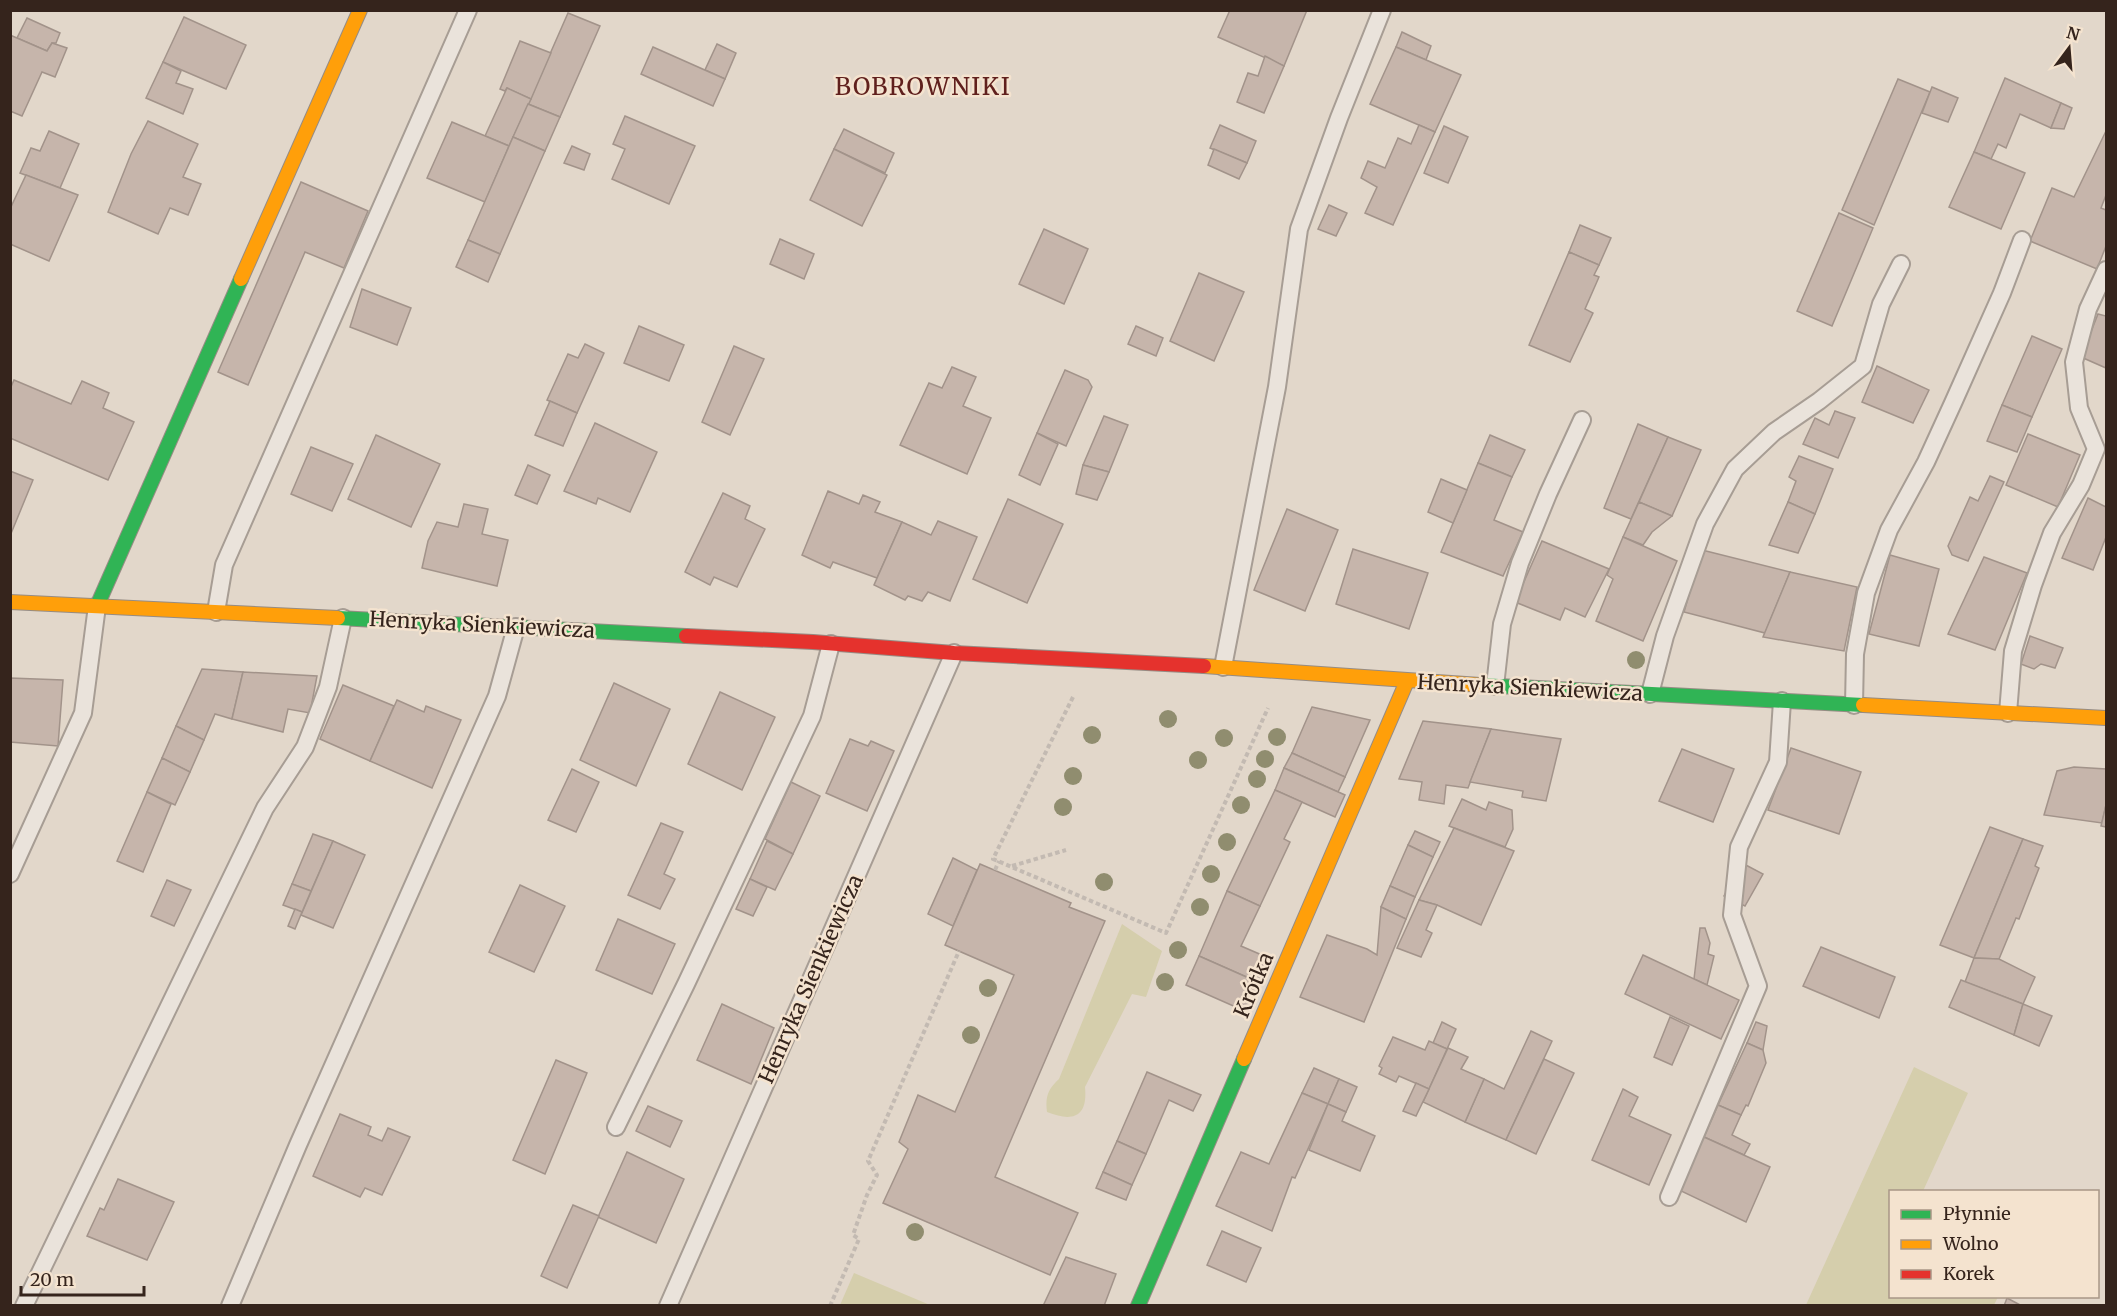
<svg xmlns="http://www.w3.org/2000/svg" width="2117" height="1316" font-family="Merriweather,serif">
<rect width="100%" height="100%" fill="#e2d7ca"/>
<g fill="#d5ceac">
<path d="M1122 924 1162 951 1146 997 1132 994 1085 1087C1088 1118 1072 1122 1047 1112 1045 1097 1048 1089 1059 1079Z"/>
<path d="M1914 1067 1968 1093 1923 1191 1890 1192V1296L1998 1297 1994 1305H1806Z"/>
<path d="M854 1273 930 1305H840Z"/>
</g>
<g fill="#c6b5ab" stroke="#a2938a" stroke-width="1.5">
<path d="M1230 10H1307L1284 66 1218 37Z"/>
<path d="M568 13 600 26 560 117 528 104Z"/>
<path d="M184 17 246 45 226 89 163 62Z"/>
<path d="M27 18 60 33 56 43H52L47 51 17 38Z"/>
<path d="M1402 32 1431 46 1426 60 1396 47Z"/>
<path d="M10 35 47 51 52 43 67 48 55 77 42 72 22 116 10 111Z"/>
<path d="M520 41 551 53 531 99 507 88 505 91 500 89Z"/>
<path d="M717 44 736 53 725 79 705 70Z"/>
<path d="M653 47 725 79 713 106 641 74Z"/>
<path d="M1396 47 1461 75 1435 132 1370 104Z"/>
<path d="M1265 56 1284 66 1264 113 1237 102 1248 73 1258 76Z"/>
<path d="M163 62 181 71 176 83 193 89 183 114 146 98Z"/>
<path d="M2005 78 2061 103 2051 128 2020 114 2006 148 1998 144 1991 159 1974 152Z"/>
<path d="M1898 79 1930 92 1874 225 1842 210Z"/>
<path d="M1932 87 1958 98 1948 122 1922 113Z"/>
<path d="M507 88 531 99 509 146 485 136Z"/>
<path d="M2061 103 2072 108 2064 129 2051 128Z"/>
<path d="M528 104 560 117 545 151 513 137Z"/>
<path d="M625 116 695 146 669 204 612 179 625 149 613 144Z"/>
<path d="M148 121 198 144 183 177 201 184 188 215 170 208 158 234 108 212 131 154Z"/>
<path d="M452 122 509 146 485 202 427 178Z"/>
<path d="M1220 125 1256 141 1247 163 1210 148Z"/>
<path d="M1419 125 1435 132 1393 225 1365 213 1377 187 1361 178 1368 161 1385 168 1398 138 1411 144Z"/>
<path d="M1444 126 1468 137 1448 183 1424 173Z"/>
<path d="M844 129 894 153 885 173 834 149Z"/>
<path d="M49 131 79 144 60 188 20 173 31 148 40 151Z"/>
<path d="M2106 131V195L2101 208 2106 210V246L2097 269 2030 241 2052 188 2074 197Z"/>
<path d="M513 137 545 151 500 254 468 240Z"/>
<path d="M572 146 590 154 584 170 564 163Z"/>
<path d="M834 149 887 175 862 226 810 200Z"/>
<path d="M1214 149 1247 163 1239 179 1208 165Z"/>
<path d="M1974 152 2025 173 2001 229 1949 207Z"/>
<path d="M26 175 78 195 49 261 10 244V209Z"/>
<path d="M301 182 368 211 344 268 305 252 248 385 218 372Z"/>
<path d="M1329 205 1347 213 1336 236 1318 229Z"/>
<path d="M1839 213 1873 228 1832 326 1797 311Z"/>
<path d="M1580 225 1611 238 1599 265 1569 252Z"/>
<path d="M1044 229 1088 249 1064 304 1019 284Z"/>
<path d="M780 239 814 254 804 279 770 264Z"/>
<path d="M468 240 500 254 488 282 456 267Z"/>
<path d="M1569 252 1599 265 1594 275 1599 277 1585 309 1593 313 1570 362 1529 345Z"/>
<path d="M1199 273 1244 292 1214 361 1170 341Z"/>
<path d="M362 289 411 308 397 345 350 327Z"/>
<path d="M2098 314 2106 316V368L2081 357Z"/>
<path d="M639 326 684 345 669 381 624 363Z"/>
<path d="M1136 326 1163 338 1156 356 1128 344Z"/>
<path d="M2032 336 2062 349 2032 417 2002 405Z"/>
<path d="M585 344 604 353 577 413 547 400 568 354 578 358Z"/>
<path d="M734 346 764 359 730 435 702 422Z"/>
<path d="M1877 366 1929 390 1913 423 1862 402Z"/>
<path d="M952 367 976 377 963 406 991 418 967 474 900 445 929 383 942 388Z"/>
<path d="M1065 370 1088 380 1092 387 1066 446 1037 433Z"/>
<path d="M14 380 71 404 82 381 109 393 103 408 134 422 108 480 10 438V389Z"/>
<path d="M550 401 577 413 563 446 535 435Z"/>
<path d="M2002 405 2032 417 2017 452 1987 441Z"/>
<path d="M1835 411 1855 418 1838 458 1803 444 1815 418 1829 425Z"/>
<path d="M1104 416 1128 425 1109 472 1083 465Z"/>
<path d="M595 423 657 452 630 512 598 498 596 504 564 491Z"/>
<path d="M1638 424 1668 437 1631 519 1604 508Z"/>
<path d="M1037 433 1058 444 1040 485 1019 475Z"/>
<path d="M2028 434 2080 455 2058 507 2006 485Z"/>
<path d="M376 435 440 464 411 527 348 499Z"/>
<path d="M1490 435 1525 450 1512 477 1478 463Z"/>
<path d="M1668 437 1701 450 1672 516 1639 502Z"/>
<path d="M311 447 353 464 332 511 291 494Z"/>
<path d="M1799 456 1833 469 1815 514 1788 502 1796 481 1789 477Z"/>
<path d="M1478 463 1512 477 1494 520 1523 532 1503 576 1441 552Z"/>
<path d="M528 465 550 475 537 504 515 495Z"/>
<path d="M1083 465 1109 472 1097 500 1076 494Z"/>
<path d="M10 471 33 480 10 536Z"/>
<path d="M1990 476 2004 482 1968 561 1952 555 1948 546 1970 497 1978 501Z"/>
<path d="M1441 479 1467 490 1453 523 1428 512Z"/>
<path d="M828 491 859 504 863 495 880 502 875 512 902 522 877 578 833 562 830 568 802 555Z"/>
<path d="M723 493 750 506 745 519 765 529 737 587 714 577 710 585 685 572Z"/>
<path d="M2088 498 2106 507V537L2093 570 2062 558Z"/>
<path d="M1008 499 1063 524 1027 603 973 579Z"/>
<path d="M1639 502 1672 516 1652 532 1643 545 1623 537Z"/>
<path d="M1788 502 1815 514 1798 553 1769 545Z"/>
<path d="M464 504 488 509 482 534 508 540 497 586 422 568 428 541 437 522 458 527Z"/>
<path d="M1287 509 1338 530 1305 611 1254 590Z"/>
<path d="M938 521 977 537 950 601 928 592 922 601 908 596 905 600 874 585 902 522 931 535Z"/>
<path d="M1623 537 1677 561 1643 641 1596 621 1613 579 1607 575Z"/>
<path d="M1542 541 1609 569 1585 617 1565 608 1560 620 1515 602Z"/>
<path d="M1353 549 1428 573 1409 629 1336 604Z"/>
<path d="M1702 550 1790 572 1765 633 1684 612Z"/>
<path d="M1890 555 1939 569 1919 646 1869 634Z"/>
<path d="M1984 557 2027 573 1995 650 1948 634Z"/>
<path d="M1790 572 1857 587 1844 651 1763 637Z"/>
<path d="M2030 636 2063 648 2055 668 2041 664 2034 669 2021 664Z"/>
<path d="M202 669 243 672 232 719 215 714 204 740 176 726Z"/>
<path d="M243 672 317 676 310 713 288 709 283 732 232 719Z"/>
<path d="M10 678 63 680 58 746 10 742Z"/>
<path d="M614 683 670 709 636 786 580 760Z"/>
<path d="M343 685 394 706 370 761 320 739Z"/>
<path d="M720 692 775 717 742 790 688 764Z"/>
<path d="M397 700 424 712 426 706 461 720 432 788 370 761Z"/>
<path d="M1312 707 1370 720 1345 777 1292 753Z"/>
<path d="M1423 721 1491 729 1468 788 1446 785 1444 804 1419 800 1422 782 1399 779Z"/>
<path d="M176 726 204 740 190 772 162 758Z"/>
<path d="M1491 729 1561 739 1546 801 1522 797 1523 791 1470 782Z"/>
<path d="M850 739 868 746 871 741 894 751 867 811 826 793Z"/>
<path d="M1791 748 1861 772 1839 834 1768 810Z"/>
<path d="M1682 749 1734 769 1713 822 1659 801Z"/>
<path d="M1292 753 1345 777 1338 792 1284 768Z"/>
<path d="M162 758 190 772 175 805 147 792Z"/>
<path d="M2074 767 2106 769V805L2102 823 2044 815 2057 771Z"/>
<path d="M1284 768 1345 795 1335 817 1275 790Z"/>
<path d="M572 769 599 782 576 832 548 820Z"/>
<path d="M791 782 820 796 793 854 765 839Z"/>
<path d="M1275 790 1302 802 1284 839 1290 842 1260 906 1227 891Z"/>
<path d="M147 792 171 804 143 872 117 861Z"/>
<path d="M1462 799 1486 810 1489 802 1512 810 1513 829 1505 847 1449 826Z"/>
<path d="M2106 805V827L2101 826Z"/>
<path d="M661 823 683 832 664 874 675 879 660 909 628 895Z"/>
<path d="M1990 827 2023 839 1974 958 1940 945Z"/>
<path d="M1454 828 1514 851 1481 925 1437 905 1419 900Z"/>
<path d="M1415 831 1440 842 1433 857 1408 845Z"/>
<path d="M313 834 333 841 311 891 292 884Z"/>
<path d="M2023 839 2043 846 2035 866 2039 868 2019 919 2016 918 1999 959 1974 958Z"/>
<path d="M333 841 365 855 333 928 301 915Z"/>
<path d="M767 841 793 854 775 890 750 879Z"/>
<path d="M1408 845 1433 857 1415 897 1390 886Z"/>
<path d="M953 858 977 870 953 926 928 914Z"/>
<path d="M1742 863 1763 874 1745 906 1724 896Z"/>
<path d="M980 864 1071 903 1069 907 1105 921 995 1177 1078 1213 1050 1275 883 1203 908 1149 899 1142 918 1095 955 1112 1014 975 945 945Z"/>
<path d="M750 879 767 887 753 916 736 909Z"/>
<path d="M167 880 191 890 174 926 151 916Z"/>
<path d="M292 884 311 891 302 912 283 905Z"/>
<path d="M520 885 565 906 534 972 489 952Z"/>
<path d="M1390 886 1415 897 1406 919 1381 907Z"/>
<path d="M1227 891 1260 906 1241 946 1271 959 1260 983 1199 956Z"/>
<path d="M1419 900 1437 905 1426 930 1432 933 1421 957 1397 948Z"/>
<path d="M1381 907 1406 919 1364 1022 1300 997 1327 935 1367 949 1377 955Z"/>
<path d="M295 909 302 912 295 929 288 926Z"/>
<path d="M618 919 675 944 652 994 596 970Z"/>
<path d="M1700 928H1705L1710 943 1708 954 1714 956 1707 985 1694 979Z"/>
<path d="M1821 947 1895 977 1879 1018 1803 986Z"/>
<path d="M1643 955 1739 1000 1721 1039 1625 994Z"/>
<path d="M1199 956 1260 983 1247 1012 1186 985Z"/>
<path d="M1974 958 1999 959 2035 977 2023 1004 1965 982Z"/>
<path d="M1961 980 2023 1004 2014 1035 1949 1007Z"/>
<path d="M722 1004 774 1028 751 1084 697 1060Z"/>
<path d="M2023 1004 2052 1016 2039 1046 2014 1035Z"/>
<path d="M1670 1017 1689 1026 1672 1065 1654 1057Z"/>
<path d="M1442 1022 1456 1029 1447 1049 1433 1043Z"/>
<path d="M1756 1022 1767 1026 1763 1050 1747 1043Z"/>
<path d="M1531 1031 1552 1041 1506 1140 1465 1122 1484 1079 1504 1089Z"/>
<path d="M1393 1037 1425 1050 1429 1041 1447 1049 1429 1089 1399 1076 1396 1082 1379 1074 1382 1068 1379 1066Z"/>
<path d="M1747 1043 1763 1050 1766 1063 1748 1106 1746 1105 1741 1115 1718 1105Z"/>
<path d="M1448 1048 1468 1057 1461 1069 1484 1079 1465 1122 1423 1102Z"/>
<path d="M1544 1059 1574 1073 1536 1154 1506 1140Z"/>
<path d="M556 1060 587 1073 545 1174 513 1160Z"/>
<path d="M1314 1068 1339 1079 1328 1104 1302 1093Z"/>
<path d="M1147 1072 1201 1095 1193 1111 1169 1100 1146 1154 1117 1141Z"/>
<path d="M1339 1079 1357 1087 1346 1112 1328 1104Z"/>
<path d="M1416 1083 1429 1089 1416 1116 1403 1111Z"/>
<path d="M1623 1089 1638 1097 1629 1116 1671 1135 1649 1185 1592 1160Z"/>
<path d="M1302 1093 1328 1104 1295 1178 1292 1177 1272 1231 1216 1206 1241 1152 1269 1164Z"/>
<path d="M1328 1104 1346 1112 1342 1121 1375 1136 1360 1171 1309 1150Z"/>
<path d="M1718 1105 1741 1115 1732 1135 1750 1144 1744 1155 1704 1137Z"/>
<path d="M648 1106 682 1121 670 1147 636 1131Z"/>
<path d="M340 1114 371 1127 368 1135 382 1141 388 1128 410 1137 382 1195 365 1188 360 1197 313 1176Z"/>
<path d="M1704 1137 1770 1167 1746 1222 1679 1190Z"/>
<path d="M1117 1141 1146 1154 1132 1185 1103 1172Z"/>
<path d="M627 1152 684 1179 656 1243 598 1217Z"/>
<path d="M1103 1172 1132 1185 1126 1200 1096 1188Z"/>
<path d="M118 1179 174 1202 147 1260 87 1236 100 1208 104 1210Z"/>
<path d="M573 1205 599 1216 567 1288 541 1276Z"/>
<path d="M1222 1231 1261 1248 1246 1282 1207 1265Z"/>
<path d="M1066 1257 1116 1274 1104 1306H1043Z"/>
<path d="M2007 1298 2022 1306H2004Z"/>
</g>
<g fill="none" stroke-linecap="round" stroke-linejoin="round">
<g stroke="#a79d94" stroke-width="20">
<g id="lane">
<path d="M216 612 224 565 468 10"/>
<path d="M1223 667 1277 387 1299 229 1339 118 1382 10"/>
<path d="M1495 686 1502 624 1520 563 1548 494 1582 420"/>
<path d="M1650 694 1665 636 1705 524 1735 469 1774 432 1819 401 1863 366 1881 304 1901 264"/>
<path d="M1854 705 1855 654 1866 593 1889 530 1926 462 1953 403 2002 293 2022 240"/>
<path d="M2008 713 2013 651 2033 585 2052 533 2081 485 2096 449 2079 408 2074 362 2088 309 2106 270"/>
<path d="M10 874 83 713 97 606"/>
<path d="M616 1127 686 984 812 716 831 644"/>
<path d="M1669 1197 1758 986 1732 915 1739 847 1778 762 1782 701"/>
<path d="M24 1306 265 808 305 747 328 687 343 618"/>
<path d="M230 1306 298 1145 497 696 516 627"/>
<path d="M668 1306 954 653"/>
</g>
</g>
<g stroke="#968c84" stroke-width="16">
<g id="fast">
<path d="M97 606 241 279"/>
<path d="M338 618 686 636"/>
<path d="M1480 685 1863 705"/>
<path d="M1138 1306 1244 1059"/>
</g>
</g>
<g stroke="#968c84" stroke-width="16">
<g id="slow">
<path d="M241 279 360 10"/>
<path d="M10 602 338 618"/>
<path d="M1204 666 1480 685"/>
<path d="M1863 705 2106 718"/>
<path d="M1244 1059 1407 681"/>
</g>
</g>
<g stroke="#968c84" stroke-width="16">
<path id="jam" d="M686 636 813 642 954 653 1204 666"/>
</g>
<g stroke="#c3bab2" stroke-width="4" stroke-dasharray="4.5 3" stroke-linecap="butt">
<path d="M1073 697 993 859 1166 933 1268 708"/>
<path d="M1012 866 1066 850"/>
<path d="M995 870 999 861"/>
<path d="M830 1306 859 1239 853 1235 867 1195 877 1175 868 1161 959 951"/>
</g>
<use href="#lane" stroke="#eae3db" stroke-width="16"/>
<use href="#fast" stroke="#30b455" stroke-width="14"/>
<use href="#slow" stroke="#ff9f0a" stroke-width="14"/>
<use href="#jam" stroke="#e5322d" stroke-width="14"/>
</g>
<g fill="#908d6f">
<circle cx="1636" cy="660" r="9"/>
<circle cx="1168" cy="719" r="9"/>
<circle cx="1092" cy="735" r="9"/>
<circle cx="1277" cy="737" r="9"/>
<circle cx="1224" cy="738" r="9"/>
<circle cx="1265" cy="759" r="9"/>
<circle cx="1198" cy="760" r="9"/>
<circle cx="1073" cy="776" r="9"/>
<circle cx="1257" cy="779" r="9"/>
<circle cx="1241" cy="805" r="9"/>
<circle cx="1063" cy="807" r="9"/>
<circle cx="1227" cy="842" r="9"/>
<circle cx="1211" cy="874" r="9"/>
<circle cx="1104" cy="882" r="9"/>
<circle cx="1200" cy="907" r="9"/>
<circle cx="1178" cy="950" r="9"/>
<circle cx="1165" cy="982" r="9"/>
<circle cx="988" cy="988" r="9"/>
<circle cx="971" cy="1035" r="9"/>
<circle cx="915" cy="1232" r="9"/>
</g>
<g text-anchor="middle" stroke-width="5" stroke-linejoin="round" paint-order="stroke">
<g font-size="21" fill="#35241c" stroke="#f4e3cf">
<text transform="translate(482 625) rotate(3)" y="7">Henryka Sienkiewicza</text>
<text transform="translate(1530 688) rotate(3)" y="7">Henryka Sienkiewicza</text>
<text transform="translate(811 979) rotate(-66)" y="7">Henryka Sienkiewicza</text>
<text transform="translate(1254 985) rotate(-67)" y="7">Krótka</text>
</g>
<g font-size="24" letter-spacing="1.5" fill="#60201d" stroke="#f4e3cf">
<text x="923" y="95">BOBROWNIKI</text>
</g>
</g>
<rect width="2117" height="1316" fill="none" stroke="#35241c" stroke-width="24"/>
<rect x="1889" y="1190" width="210" height="108" fill="#f4e3cf" stroke="#a89787" stroke-width="1.5"/>
<rect x="1901" y="1210" width="30" height="9" fill="#30b455" stroke="#a89787" stroke-width="1.5"/>
<text x="1943" y="1220" font-size="18" fill="#35241c">Płynnie</text>
<rect x="1901" y="1240" width="30" height="9" fill="#ff9f0a" stroke="#a89787" stroke-width="1.5"/>
<text x="1943" y="1250" font-size="18" fill="#35241c">Wolno</text>
<rect x="1901" y="1270" width="30" height="9" fill="#e5322d" stroke="#a89787" stroke-width="1.5"/>
<text x="1943" y="1280" font-size="18" fill="#35241c">Korek</text>
<g transform="translate(2069 48) rotate(16)" stroke="#f4e3cf" stroke-width="4.5" paint-order="stroke">
<path d="M0-4.5L10 22L0 15L-10 22Z" fill="#35241c"/>
<text y="-9" font-size="16" font-weight="bold" text-anchor="middle" fill="#35241c">N</text>
</g>
<path d="M21 1286v9h123v-9" fill="none" stroke="#35241c" stroke-width="3"/>
<text x="30" y="1286" font-size="18" fill="#35241c" stroke="#f4e3cf" stroke-width="4.5" paint-order="stroke">20 m</text>
</svg>
